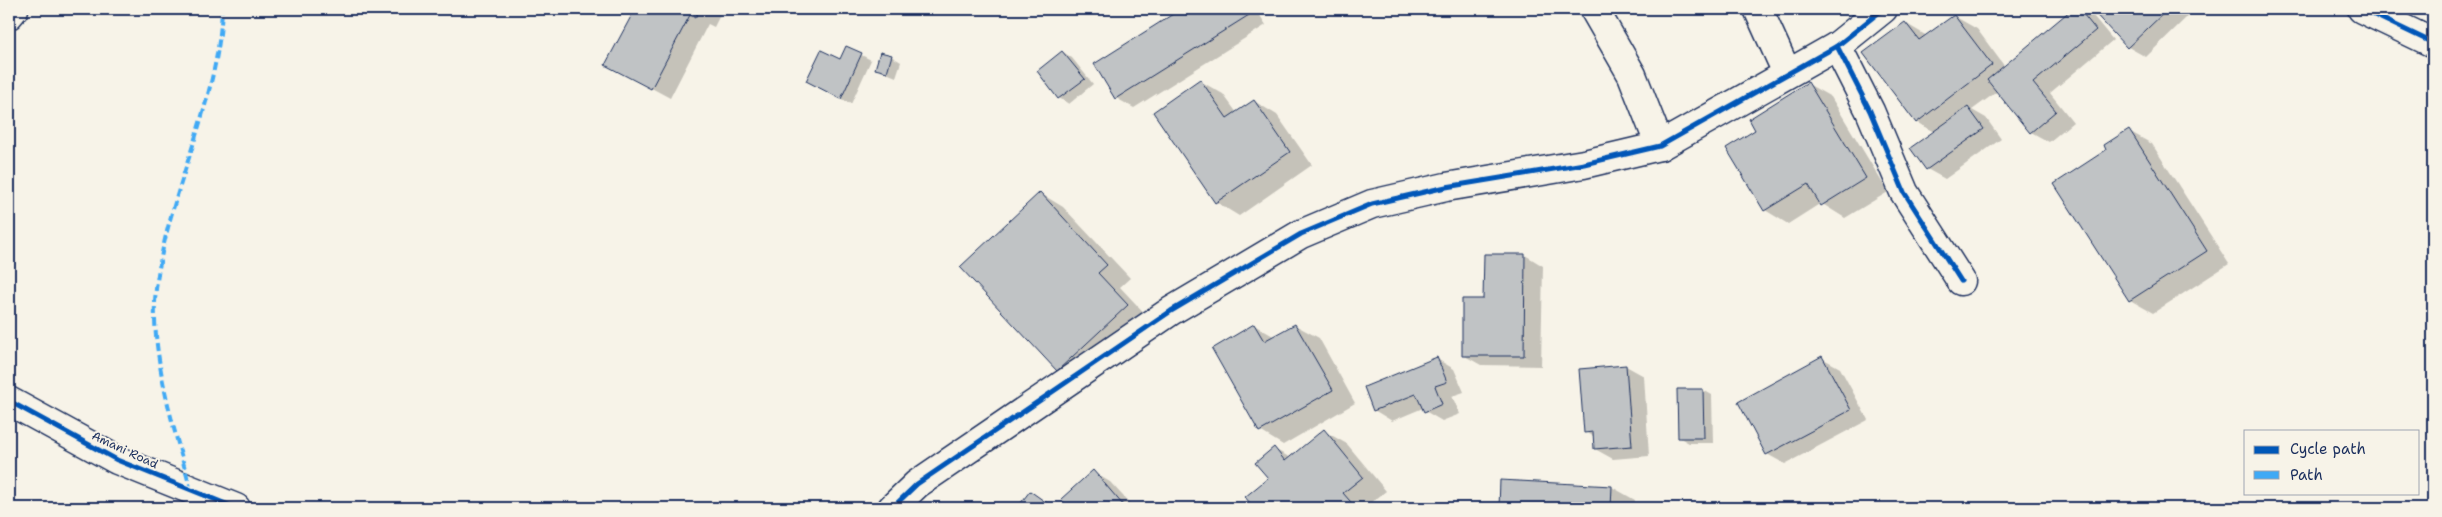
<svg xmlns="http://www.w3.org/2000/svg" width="2442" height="517" font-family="'Shantell Sans',sans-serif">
<rect width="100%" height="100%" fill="#f7f3e8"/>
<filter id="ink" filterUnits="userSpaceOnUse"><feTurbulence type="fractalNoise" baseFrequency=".02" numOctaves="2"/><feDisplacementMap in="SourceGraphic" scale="10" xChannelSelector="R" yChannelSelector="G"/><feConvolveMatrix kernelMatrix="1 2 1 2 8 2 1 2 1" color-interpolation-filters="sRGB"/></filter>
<g filter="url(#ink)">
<g fill="#0003">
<path d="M636 9H723L714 27 708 24 670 98 607 64Z"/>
<path d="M1183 9H1256L1266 25 1134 108 1116 98 1095 64Z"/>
<path d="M2074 9H2080L2094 17 2113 40 2050 93 2073 122 2049 142 2031 132 1998 91 1972 110 1986 118 2001 139 1945 179 1927 169 1934 132 1916 122 1905 23 1927 36 1954 16 1977 29 2005 67Z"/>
<path d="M2093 9H2179L2187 17 2146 57 2128 47Z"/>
<path d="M846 47 871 60 851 104 817 86 840 60Z"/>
<path d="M1063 52 1072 58 1093 84 1069 104 1059 98 1039 72Z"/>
<path d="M891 56 901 62 896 77 877 69Z"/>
<path d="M1200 81 1223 94 1237 113 1254 101 1277 115 1312 165 1239 216 1216 202 1154 112Z"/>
<path d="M1808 84 1831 97 1888 192 1845 218 1821 203 1788 224 1765 210 1757 131Z"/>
<path d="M2129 131 2152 144 2229 264 2153 313 2130 300 2108 150Z"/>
<path d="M1040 193 1063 207 1130 278 1120 287 1150 319 1081 383 1058 370 962 267Z"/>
<path d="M1525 255 1543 266 1541 366 1481 365 1463 355 1485 301Z"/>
<path d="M1254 325 1275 337 1295 325 1319 338 1355 403 1283 445 1260 431 1214 349Z"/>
<path d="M1822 358 1840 368 1868 420 1785 464 1767 454Z"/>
<path d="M1437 359 1454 369 1464 392 1452 396 1460 414 1442 421 1425 411 1423 408 1392 421 1374 410 1365 388Z"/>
<path d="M1626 366 1644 376 1649 456 1613 459 1595 449V437L1585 432 1580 370Z"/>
<path d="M1703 390 1712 395 1713 443H1689L1680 438Z"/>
<path d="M1324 431 1347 444 1386 491 1366 507 1367 508H1255L1247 497 1269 478 1274 449 1291 458Z"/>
<path d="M1093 472 1110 482 1134 508H1072L1063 499Z"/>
<path d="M1502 482 1612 487 1635 500 1634 508H1500Z"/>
<path d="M1030 492 1048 503 1056 508H1019Z"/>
</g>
<g fill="#c0c3c5" stroke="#1b2f5e">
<path d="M635 9H700L695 18 690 15 651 89 605 65Z"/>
<path d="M1181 9H1245L1249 15 1115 99 1094 64Z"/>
<path d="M2072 9H2079L2096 30 2033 83 2056 111 2030 133 1987 80Z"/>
<path d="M2091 9H2168L2127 48Z"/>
<path d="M1954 15 1992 65 1916 123 1863 53 1905 22 1919 40Z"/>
<path d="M846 46 862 53 841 99 806 81 821 50 840 59Z"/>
<path d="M1062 51 1085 79 1058 99 1037 71Z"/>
<path d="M880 52 892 55 887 72 875 69Z"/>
<path d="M1200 79 1227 118 1254 100 1290 152 1215 203 1153 112Z"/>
<path d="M1808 82 1866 178 1821 206 1808 184 1764 211 1726 148 1755 130 1749 119Z"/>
<path d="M1968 107 1984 129 1926 170 1910 148Z"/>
<path d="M2129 129 2207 251 2129 301 2054 184 2106 150 2104 145Z"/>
<path d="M1040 192 1107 265 1098 273 1128 305 1057 371 960 267Z"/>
<path d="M1484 254H1525L1524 356H1462V299H1483Z"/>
<path d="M1254 324 1264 341 1295 324 1333 390 1259 432 1212 349Z"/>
<path d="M1822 356 1851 410 1766 455 1738 402Z"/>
<path d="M1437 357 1447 382 1435 386 1442 404 1424 412 1416 394 1373 411 1364 387Z"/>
<path d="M1626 365 1632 446 1594 449 1593 432 1584 433 1579 369Z"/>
<path d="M1677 389H1703L1704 438H1678Z"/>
<path d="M1324 429 1363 477 1343 493 1356 508H1254L1245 497 1268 478 1255 463 1274 447 1285 461Z"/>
<path d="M1093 470 1123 505 1120 508H1070L1061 499Z"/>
<path d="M1500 480 1612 486 1611 508H1499Z"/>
<path d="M1030 491 1054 508H1017Z"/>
</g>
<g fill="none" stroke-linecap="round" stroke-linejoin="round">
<g stroke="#1b2f5e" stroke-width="31">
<g id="street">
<path d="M1594 9 1632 75 1660 146"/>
<path d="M1758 9 1787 73"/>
<path d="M2362 9 2433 43"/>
<path d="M9 15 14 9"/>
<path d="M1837 46 1870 111 1904 192 1961 281"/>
<path d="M9 401 117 460 236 508"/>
<path d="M892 508 917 484 1171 311 1301 234 1372 204 1446 187 1584 164 1660 146 1837 46 1883 9"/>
</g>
</g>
<use href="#street" stroke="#f7f3e8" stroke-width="28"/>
<path stroke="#3fa9f5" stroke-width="4" stroke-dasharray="8 4" stroke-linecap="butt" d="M191 491C175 431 149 351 156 289 167 193 218 106 222 9"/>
<g stroke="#f7f3e8" stroke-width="8">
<g id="cycleway">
<path d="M2362 9 2433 43"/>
<path d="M1837 46 1870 111 1904 192 1961 281"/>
<path d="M9 401 117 460 236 508"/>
<path d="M892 508 917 484 1171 311 1301 234 1372 204 1446 187 1584 164 1660 146 1837 46 1883 9"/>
</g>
</g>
<use href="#cycleway" stroke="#0057b8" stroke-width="5"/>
</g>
</g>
<g text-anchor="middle" stroke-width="4" stroke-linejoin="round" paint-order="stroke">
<g font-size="12" fill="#1b2f5e" stroke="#f7f3e8">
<text transform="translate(125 450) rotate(25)" y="4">Amani Road</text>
</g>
</g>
<rect width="2442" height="517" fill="none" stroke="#f7f3e8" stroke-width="30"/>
<rect x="15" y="15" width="2412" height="487" fill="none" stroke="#1b2f5e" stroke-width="2" filter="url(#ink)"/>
<rect x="2244" y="430" width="175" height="65" fill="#f7f3e8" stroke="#9fa5b1"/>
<rect x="2254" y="446" width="25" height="8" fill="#0057b8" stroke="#9fa5b1"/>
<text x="2290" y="454" font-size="15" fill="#1b2f5e">Cycle path</text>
<rect x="2254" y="471" width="25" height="8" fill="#3fa9f5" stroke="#9fa5b1"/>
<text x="2290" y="480" font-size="15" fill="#1b2f5e">Path</text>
</svg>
